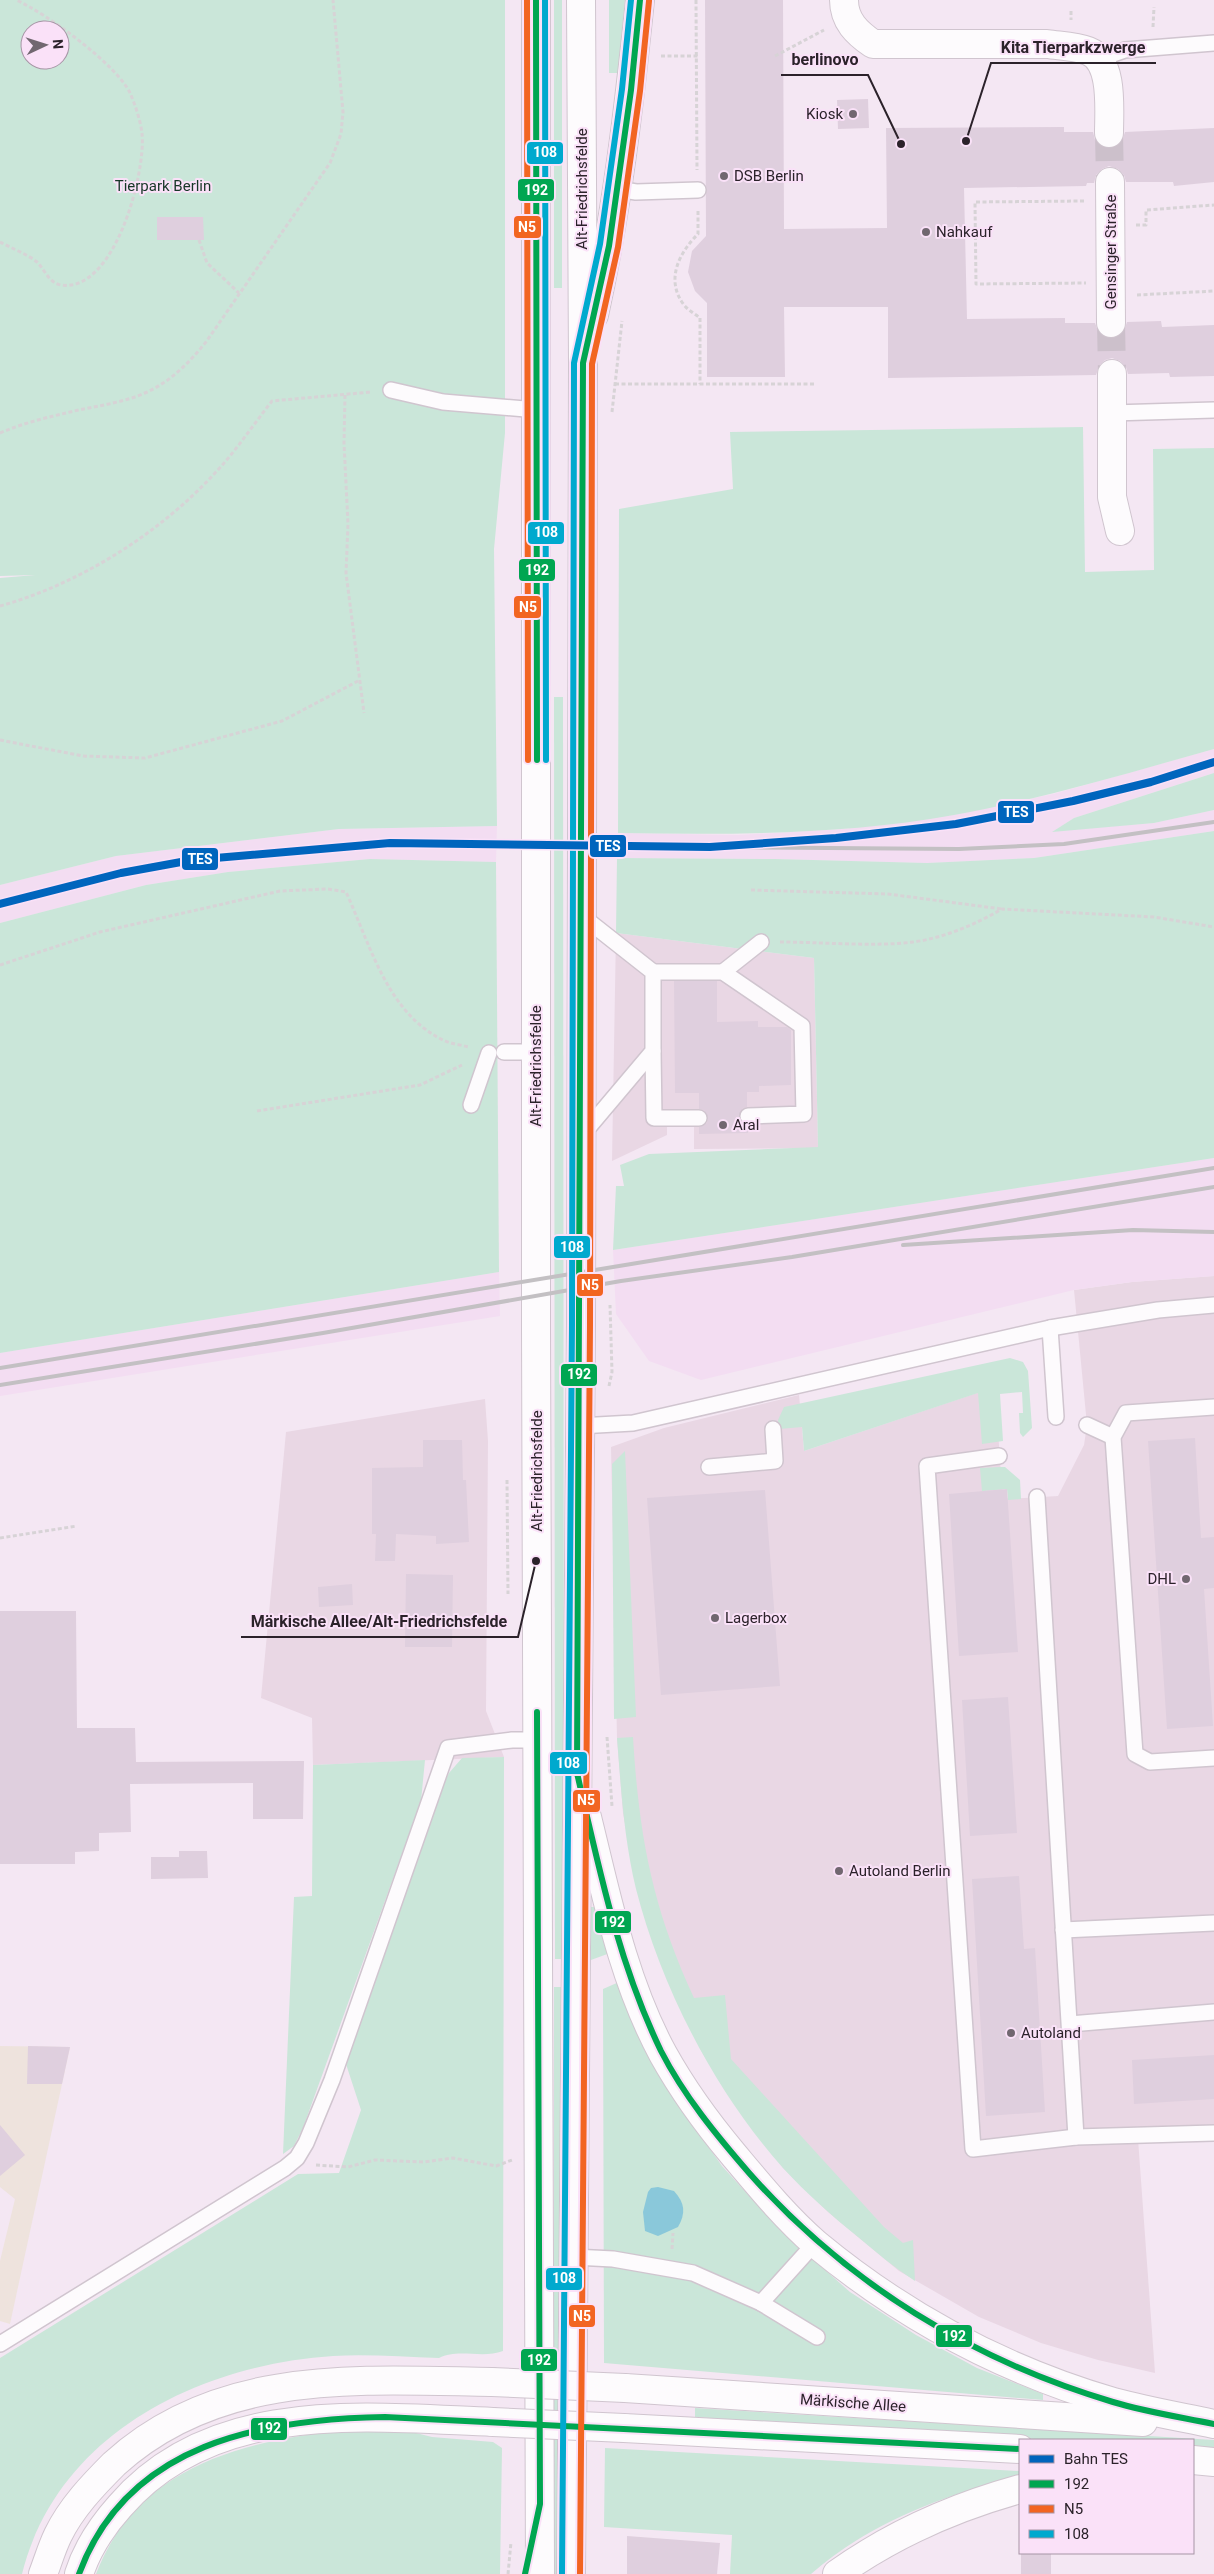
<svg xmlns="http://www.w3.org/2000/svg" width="1214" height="2574" font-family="Roboto,sans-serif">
<rect width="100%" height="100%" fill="#f4e7f3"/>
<g fill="#e9d7e4">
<path d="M616 933 814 958 818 1148 694 1149V1123L667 1125V1135L612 1161Z"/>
<path d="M1214 1276V2134L1138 2139 1155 2373 1098 2360 1041 2343 979 2317 899 2271 828 2212 783 2168 728 2095 702 2052 683 2013 647 1925 637 1889 623 1813 617 1738 611 1447 664 1428 799 1395 804 1451 995 1387 1002 1489 1008 1499 1058 1496 1084 1445 1087 1425 1074 1290 1132 1282Z"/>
<path d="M485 1399 488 1441 486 1711 504 1757 313 1765 312 1718 261 1698 286 1432Z"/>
</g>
<path fill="#eee3dd" d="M0 2046 70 2047 10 2324 0 2321V2261L15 2199 0 2187Z"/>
<g fill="#f3ddf2">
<path d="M1214 749V773L1074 818 1054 831 1154 823 1214 810V831L1034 858 927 863 775 859 617 858 618 833 738 835 844 829 952 815 1053 794Z"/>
<path d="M497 826 496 862 370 859 228 872 146 885 0 923V885L116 856 339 829Z"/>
<path d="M1214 1158V1276L1132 1282 1074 1290 701 1380 649 1361 616 1314 613 1250Z"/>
<path d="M499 1272 500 1316 0 1396V1353Z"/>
</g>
<g fill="#cae6d9" fill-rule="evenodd">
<path d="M0 0H505V433L494 549 497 826 339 829 116 856 0 885V578L35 575 0 576ZM30 30H60V60H30Z"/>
<rect x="554" y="0" width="8" height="288"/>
<path d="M609 0H625L618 73H609Z"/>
<path d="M1083 427 1085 572 1154 570 1153 449 1214 448V749C1128 773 1042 799 954 815 843 835 730 835 618 833L619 509 733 489 730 432Z"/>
<path d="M554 697H563L564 1959H555Z"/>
<path d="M1214 773V810L1154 823 1052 832 1074 818Z"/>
<path d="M1214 831V1158L613 1250 616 1186H624L620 1165 649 1154 818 1147 814 958 616 933 617 858 775 859 927 863 1034 858Z"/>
<path d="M370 859 496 862 499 1272 0 1353V923L146 885 228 872Z"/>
<path d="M1010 1358 1023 1362 1028 1371 1032 1428 1023 1437 1020 1433 1019 1413H1023L1022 1392 1000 1394 1003 1441 982 1444 978 1393 804 1451 802 1427 779 1429 778 1420 784 1407Z"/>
<path d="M625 1451 636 1717 614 1719 612 1464Z"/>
<path d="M1000 1467H1005L1020 1480 1021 1499 1008 1500 1007 1489 982 1491 980 1468Z"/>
<path d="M633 1737C639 1836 652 1907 694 1998L725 1995 731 2059 884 2227 903 2243 913 2240 915 2281C895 2268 877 2253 858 2237 832 2216 806 2193 783 2168 715 2092 661 1987 636 1889 624 1839 621 1789 617 1738Z"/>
<path d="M504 1757 503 2351C482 2359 458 2348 439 2358 404 2357 368 2354 333 2356 198 2365 57 2434 22 2574H0V2358L298 2174 339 2173 361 2110 345 2061 440 1791 449 1773 462 1758Z"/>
<path d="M425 1760 421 1801 303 2128 294 2146 283 2154 294 1897 312 1896 313 1765Z"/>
<path d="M591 1907H596L610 1953 591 1960Z"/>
<path d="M619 1982 677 2102 722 2166 781 2231 850 2292 916 2335 977 2368 1043 2394V2400L604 2363 603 1989Z"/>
<path d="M554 1987H564L562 2574H554Z"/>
<path d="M695 2408 1214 2440V2451L1193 2449V2440H1051L695 2417Z"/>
<path d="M338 2431 412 2432 432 2437 493 2442 502 2448 500 2574H96C136 2469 238 2442 338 2431Z"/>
<path d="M605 2448 1020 2471V2476C945 2495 870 2522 811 2574H730L732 2535 604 2527Z"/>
</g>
<path fill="#8ac8da" d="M658 2187 674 2191C685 2203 686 2213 678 2227L658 2236 645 2231 643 2212 648 2192 651 2188Z"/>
<g fill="#dfcfde">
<path d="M705 0H783L784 229 887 228 886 128 1064 127V132H1093L1095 140 1101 146 1109 149 1117 146 1122 141 1125 132 1214 128V182L1174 186 1173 182H1126L1124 175 1118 169 1109 166 1102 169 1096 175 1094 183H1087L1086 186 964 188 967 319 1065 318V323H1095L1098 331 1104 337 1111 339 1118 337 1124 331 1127 322 1161 321 1162 327 1214 325V376L1170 377 1169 373 1128 374 1126 367 1120 361 1112 358 1105 360 1099 366 1096 375 888 378V307H784L785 377H707V303L695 291 688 272 692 251 706 236Z"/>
<path d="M868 99 869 128 838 129 837 100Z"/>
<path d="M157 217H203L204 240H157Z"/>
<path d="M674 981H717V1022L758 1021V1027H787L791 1030V1085L759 1086V1092H747V1107L743 1108 739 1116 740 1121 748 1125V1133L699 1134V1127L707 1123 708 1118 704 1110 699 1109V1093H675Z"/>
<path d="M1195 1438 1201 1538 1214 1537V1588L1204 1589 1213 1726 1167 1729 1148 1441Z"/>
<path d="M423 1440H462L463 1480H466L469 1542 436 1544V1536L396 1534 395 1561H375L376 1534H372V1468L423 1467Z"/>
<path d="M1007 1489 1018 1652 959 1656 949 1494Z"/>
<path d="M765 1490 780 1686 661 1695 647 1498Z"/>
<path d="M406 1574 453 1575 452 1647H405Z"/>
<path d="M352 1584 353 1605 319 1607 318 1587Z"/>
<path d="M0 1611H76L77 1728H135L136 1762 304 1761 303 1819H253V1783L130 1784 131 1832 99 1833V1851L75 1852V1864H0Z"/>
<path d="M1008 1697 1017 1833 970 1836 962 1700Z"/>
<path d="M179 1851H207L208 1878 151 1879V1857H179Z"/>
<path d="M1019 1876 1024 1949 1035 1948 1045 2112 986 2116 972 1879Z"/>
<path d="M28 2046 70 2047 62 2084H27Z"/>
<path d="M1214 2055V2099L1134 2104 1132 2060Z"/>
<path d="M0 2125 25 2155 0 2176Z"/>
<path d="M627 2536 720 2543 717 2574H627Z"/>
<rect x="1021" y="2553" width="30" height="21"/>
</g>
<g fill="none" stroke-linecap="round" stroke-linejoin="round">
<g stroke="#ccc0cb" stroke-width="28" stroke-dasharray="28 14" stroke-linecap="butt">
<path d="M1109 133 1110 182"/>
<path d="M1111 323 1112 374"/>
</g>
<g stroke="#d0c5cf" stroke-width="18">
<g id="lane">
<path d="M1099 59 1125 50 1214 43"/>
<path d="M618 189 636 192 698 190"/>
<path d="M391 390 443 402 537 410"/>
<path d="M1112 413 1214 410"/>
<path d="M582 916 653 972V1051L583 1134"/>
<path d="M653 972H723L802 1026 804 1114 748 1116"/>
<path d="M723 972 761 942"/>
<path d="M653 1051 654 1118H699"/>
<path d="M504 1052H536"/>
<path d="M471 1105 489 1053"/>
<path d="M1050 1328 1056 1417"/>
<path d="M1214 1407 1126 1413 1113 1437 1135 1754 1150 1762 1214 1758"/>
<path d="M1087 1425 1113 1437"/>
<path d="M579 1426 633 1423 1050 1328 1158 1310 1214 1305"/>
<path d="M999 1456 927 1466 973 2149 1076 2137 1214 2133"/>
<path d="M709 1467 775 1461 773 1429"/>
<path d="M1037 1497 1076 2137"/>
<path d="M1063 1930 1214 1923"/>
<path d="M1070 2024 1214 2012"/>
<path d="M574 2257 613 2259 693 2273 761 2303 817 2337"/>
<path d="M761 2303 815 2243"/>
<path d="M0 2344 285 2168 297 2158 306 2143 332 2080 448 1748 512 1740H537"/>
</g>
</g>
<g stroke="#d0c5cf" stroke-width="30">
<g id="street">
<path d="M844 0C844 21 857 33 873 44H1047C1061 46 1075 46 1088 51 1114 61 1109 110 1109 133"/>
<path d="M1110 182 1111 323"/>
<path d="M1112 374V497L1120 531"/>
</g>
</g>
<g stroke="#d0c5cf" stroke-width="30">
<g id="primary">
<path d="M536 0V1328L540 2574"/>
<path d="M594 315C617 211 629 106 640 0"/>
<path d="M587 1817C607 1898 623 1980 663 2054 683 2090 707 2123 733 2154 759 2185 785 2217 816 2244 903 2316 1004 2370 1113 2402 1146 2411 1181 2417 1214 2424"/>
<path d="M625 2388 1143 2422"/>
<path d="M624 2428 1020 2449"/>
<path d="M1193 2460 1214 2462"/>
<path d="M43 2574C48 2561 52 2547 58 2535 71 2508 93 2485 114 2464 219 2368 360 2380 492 2382"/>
<path d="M79 2574C87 2549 103 2525 120 2506 213 2398 366 2417 493 2422"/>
<path d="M571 2574 581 1325 583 363 581 0"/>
<path d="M837 2574C893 2534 955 2507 1020 2489"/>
</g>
</g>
<g stroke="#d7d3d6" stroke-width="3" stroke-dasharray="4 2.5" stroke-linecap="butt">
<path d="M696 0 697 170"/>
<path d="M1071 11V20"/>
<path d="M1153 27 1154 7"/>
<path d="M661 56H700"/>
<path d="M775 56 824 30"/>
<path d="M1084 201 975 202 976 284 1086 283"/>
<path d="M698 211V234C679 253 665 280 684 305 688 310 695 314 700 318V384"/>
<path d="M1136 225H1146V210L1214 205"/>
<path d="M199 240 207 263 239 293"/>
<path d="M0 242C11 248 27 254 37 262 45 270 49 283 61 285 115 293 146 172 142 134 141 122 135 104 130 93 117 65 46 13 16 0"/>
<path d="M1137 295 1214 291"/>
<path d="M615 384H814"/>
<path d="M345 395 344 443 348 524 346 573 364 713"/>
<path d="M612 412 622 321"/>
<path d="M0 433C21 424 44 418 66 413 93 406 120 404 145 393 170 382 189 363 206 342L330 163 341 134 343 112 333 0"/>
<path d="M0 606C79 584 159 534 215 473 236 451 253 425 272 401L371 392"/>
<path d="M0 740 83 756 145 758 282 721 358 681"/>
<path d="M751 890 888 894 1002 909"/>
<path d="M780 942C821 942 874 947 913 942 944 938 976 924 1002 909L1154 917 1214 927"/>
<path d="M0 965 100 932 280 891 328 889 346 892C370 944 387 1013 443 1040 451 1044 461 1045 469 1047"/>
<path d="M257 1111 420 1085 462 1065"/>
<path d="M609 1386 612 1372 610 1305"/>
<path d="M507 1480 508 1594"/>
<path d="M0 1538 77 1526"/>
<path d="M607 1737 612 1806"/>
<path d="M316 2165 348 2167 375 2160 424 2162 453 2158 496 2166 512 2160"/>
<path d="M672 2249 673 2233"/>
<path d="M508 2574 511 2542"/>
</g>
<use href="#lane" stroke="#fdfbfd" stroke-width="15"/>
<use href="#street" stroke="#fdfbfd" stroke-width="28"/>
<use href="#primary" stroke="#fdfbfd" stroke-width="28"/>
<g stroke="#c3c0c3" stroke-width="4">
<path d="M710 847 959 849 1064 844 1214 822"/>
<path d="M903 1245 1133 1230 1214 1232"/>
<path d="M0 1368 1214 1168"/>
<path d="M0 1385 323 1333 621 1281 792 1257 1214 1187"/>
</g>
<g stroke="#d0c5cf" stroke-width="30" stroke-linecap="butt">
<g id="primary-bridge">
<path d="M492 2382 625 2388"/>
<path d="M493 2422 624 2428"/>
</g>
</g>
<use href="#primary-bridge" stroke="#fdfbfd" stroke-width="28"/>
<g stroke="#fae1f8" stroke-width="10">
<g id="bus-1">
<path d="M536 0 537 760"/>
<path d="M640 0 631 90 609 246 583 363 577 1773C599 1868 618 1962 661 2051 684 2096 717 2136 750 2174 848 2284 972 2360 1113 2402 1146 2412 1180 2417 1214 2424"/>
<path d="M79 2574C127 2443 262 2419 385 2417L1020 2449"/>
<path d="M525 2574 540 2504 537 1712"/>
</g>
</g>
<g stroke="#fae1f8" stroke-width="10">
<g id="bus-2">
<path d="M527 0 528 760"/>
<path d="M580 2574 590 1325 592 364 618 247 640 91 649 1"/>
</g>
</g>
<g stroke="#fae1f8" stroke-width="10">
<g id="bus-3">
<path d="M545 0 546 760"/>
<path d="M562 2574 572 1325 574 363 600 244 622 89 631 0"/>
</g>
</g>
<use href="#bus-1" stroke="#00a651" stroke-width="6"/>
<use href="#bus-2" stroke="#f26522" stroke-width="6"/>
<use href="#bus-3" stroke="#00a9ce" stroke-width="6"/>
<g stroke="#fae1f8" stroke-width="11">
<path id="rail-1" d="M0 904 121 873 192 860 390 843 710 847 836 838 956 824 1073 801 1151 782 1214 762"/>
</g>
<use href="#rail-1" stroke="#0065bd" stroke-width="8"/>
</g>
<g fill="#716770" stroke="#fae1f8" stroke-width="2">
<circle cx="853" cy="114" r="5"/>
<circle cx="724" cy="176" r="5"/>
<circle cx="926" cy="232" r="5"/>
<circle cx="723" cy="1125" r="5"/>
<circle cx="1186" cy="1579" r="5"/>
<circle cx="715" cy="1618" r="5"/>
<circle cx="839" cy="1871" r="5"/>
<circle cx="1011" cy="2033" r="5"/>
</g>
<g text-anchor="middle" stroke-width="4" stroke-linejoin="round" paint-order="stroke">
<g font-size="15" fill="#2b222a" stroke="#fae1f8" text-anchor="start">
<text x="843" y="119" text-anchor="end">Kiosk</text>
<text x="734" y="181">DSB Berlin</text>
<text x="936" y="237">Nahkauf</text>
<text x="733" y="1130">Aral</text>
<text x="1176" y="1584" text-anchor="end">DHL</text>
<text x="725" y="1623">Lagerbox</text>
<text x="849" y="1876">Autoland Berlin</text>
<text x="1021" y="2038">Autoland</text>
</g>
<g font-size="15" fill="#163727" stroke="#fae1f8">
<text x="163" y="191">Tierpark Berlin</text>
</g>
<g font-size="15" fill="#2b222a" stroke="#fae1f8">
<text transform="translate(582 189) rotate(-90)" y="5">Alt-Friedrichsfelde</text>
<text transform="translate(1111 252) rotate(-90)" y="5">Gensinger Straße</text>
<text transform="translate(536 1066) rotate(-90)" y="5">Alt-Friedrichsfelde</text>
<text transform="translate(537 1471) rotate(-90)" y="5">Alt-Friedrichsfelde</text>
<text transform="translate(853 2403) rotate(4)" y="5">Märkische Allee</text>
</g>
</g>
<path fill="none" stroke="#2b222a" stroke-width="2" d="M966 141L991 63H1156M901 144L868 75H781M536 1561L518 1637H241"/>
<g fill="#2b222a" stroke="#fae1f8" stroke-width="2">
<circle cx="966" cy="141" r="5"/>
<circle cx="901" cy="144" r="5"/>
<circle cx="536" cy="1561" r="5"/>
</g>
<g font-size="16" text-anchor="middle" font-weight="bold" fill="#2b222a" stroke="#fae1f8" stroke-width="4" stroke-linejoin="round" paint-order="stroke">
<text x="1073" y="53">Kita Tierparkzwerge</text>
<text x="825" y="65">berlinovo</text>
<text x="379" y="1627">Märkische Allee/Alt-Friedrichsfelde</text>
</g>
<g stroke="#fae1f8" stroke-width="2">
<rect x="526" y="141" width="38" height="24" rx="5" fill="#00a9ce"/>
<rect x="517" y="178" width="38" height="24" rx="5" fill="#00a651"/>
<rect x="513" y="215" width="29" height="24" rx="5" fill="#f26522"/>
<rect x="527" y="521" width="38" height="24" rx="5" fill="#00a9ce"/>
<rect x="518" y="558" width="38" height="24" rx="5" fill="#00a651"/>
<rect x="513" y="595" width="29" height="24" rx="5" fill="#f26522"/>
<rect x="997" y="800" width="38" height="24" rx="5" fill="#0065bd"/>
<rect x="589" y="834" width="38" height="24" rx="5" fill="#0065bd"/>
<rect x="181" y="847" width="38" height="24" rx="5" fill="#0065bd"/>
<rect x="553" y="1235" width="38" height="24" rx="5" fill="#00a9ce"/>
<rect x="576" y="1273" width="28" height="24" rx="5" fill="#f26522"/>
<rect x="560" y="1363" width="38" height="24" rx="5" fill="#00a651"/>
<rect x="549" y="1751" width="39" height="24" rx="5" fill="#00a9ce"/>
<rect x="572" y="1789" width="29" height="24" rx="5" fill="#f26522"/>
<rect x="594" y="1910" width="38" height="24" rx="5" fill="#00a651"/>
<rect x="545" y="2267" width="38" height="24" rx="5" fill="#00a9ce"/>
<rect x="568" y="2304" width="28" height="24" rx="5" fill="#f26522"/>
<rect x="935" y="2324" width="38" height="24" rx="5" fill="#00a651"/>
<rect x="520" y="2348" width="38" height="24" rx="5" fill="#00a651"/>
<rect x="250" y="2417" width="38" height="24" rx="5" fill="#00a651"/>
</g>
<g font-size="14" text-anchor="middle" font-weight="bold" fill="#fff">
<text x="545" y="157">108</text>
<text x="536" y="195">192</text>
<text x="527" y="232">N5</text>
<text x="546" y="537">108</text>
<text x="537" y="575">192</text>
<text x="528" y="612">N5</text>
<text x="1016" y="817">TES</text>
<text x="608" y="851">TES</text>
<text x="200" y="864">TES</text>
<text x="572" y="1252">108</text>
<text x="590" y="1290">N5</text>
<text x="579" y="1379">192</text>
<text x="568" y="1768">108</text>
<text x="586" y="1805">N5</text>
<text x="613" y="1927">192</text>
<text x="564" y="2283">108</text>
<text x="582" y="2321">N5</text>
<text x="954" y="2341">192</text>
<text x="539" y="2365">192</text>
<text x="269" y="2433">192</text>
</g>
<rect x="1019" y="2439" width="175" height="115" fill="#fae1f8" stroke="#a795a6"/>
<rect x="1029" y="2455" width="25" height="8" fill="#0065bd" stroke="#a795a6"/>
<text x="1064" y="2464" font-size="15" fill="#2b222a">Bahn TES</text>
<rect x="1029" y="2480" width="25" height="8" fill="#00a651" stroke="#a795a6"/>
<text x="1064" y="2489" font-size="15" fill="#2b222a">192</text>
<rect x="1029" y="2505" width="25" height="8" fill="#f26522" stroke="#a795a6"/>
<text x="1064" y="2514" font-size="15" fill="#2b222a">N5</text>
<rect x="1029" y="2530" width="25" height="8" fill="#00a9ce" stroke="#a795a6"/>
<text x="1064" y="2539" font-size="15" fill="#2b222a">108</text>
<g transform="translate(45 45) rotate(86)"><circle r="24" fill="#fae1f8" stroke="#a795a6"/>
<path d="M0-4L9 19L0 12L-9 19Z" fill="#716770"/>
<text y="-8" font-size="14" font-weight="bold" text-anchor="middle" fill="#2b222a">N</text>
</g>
</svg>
